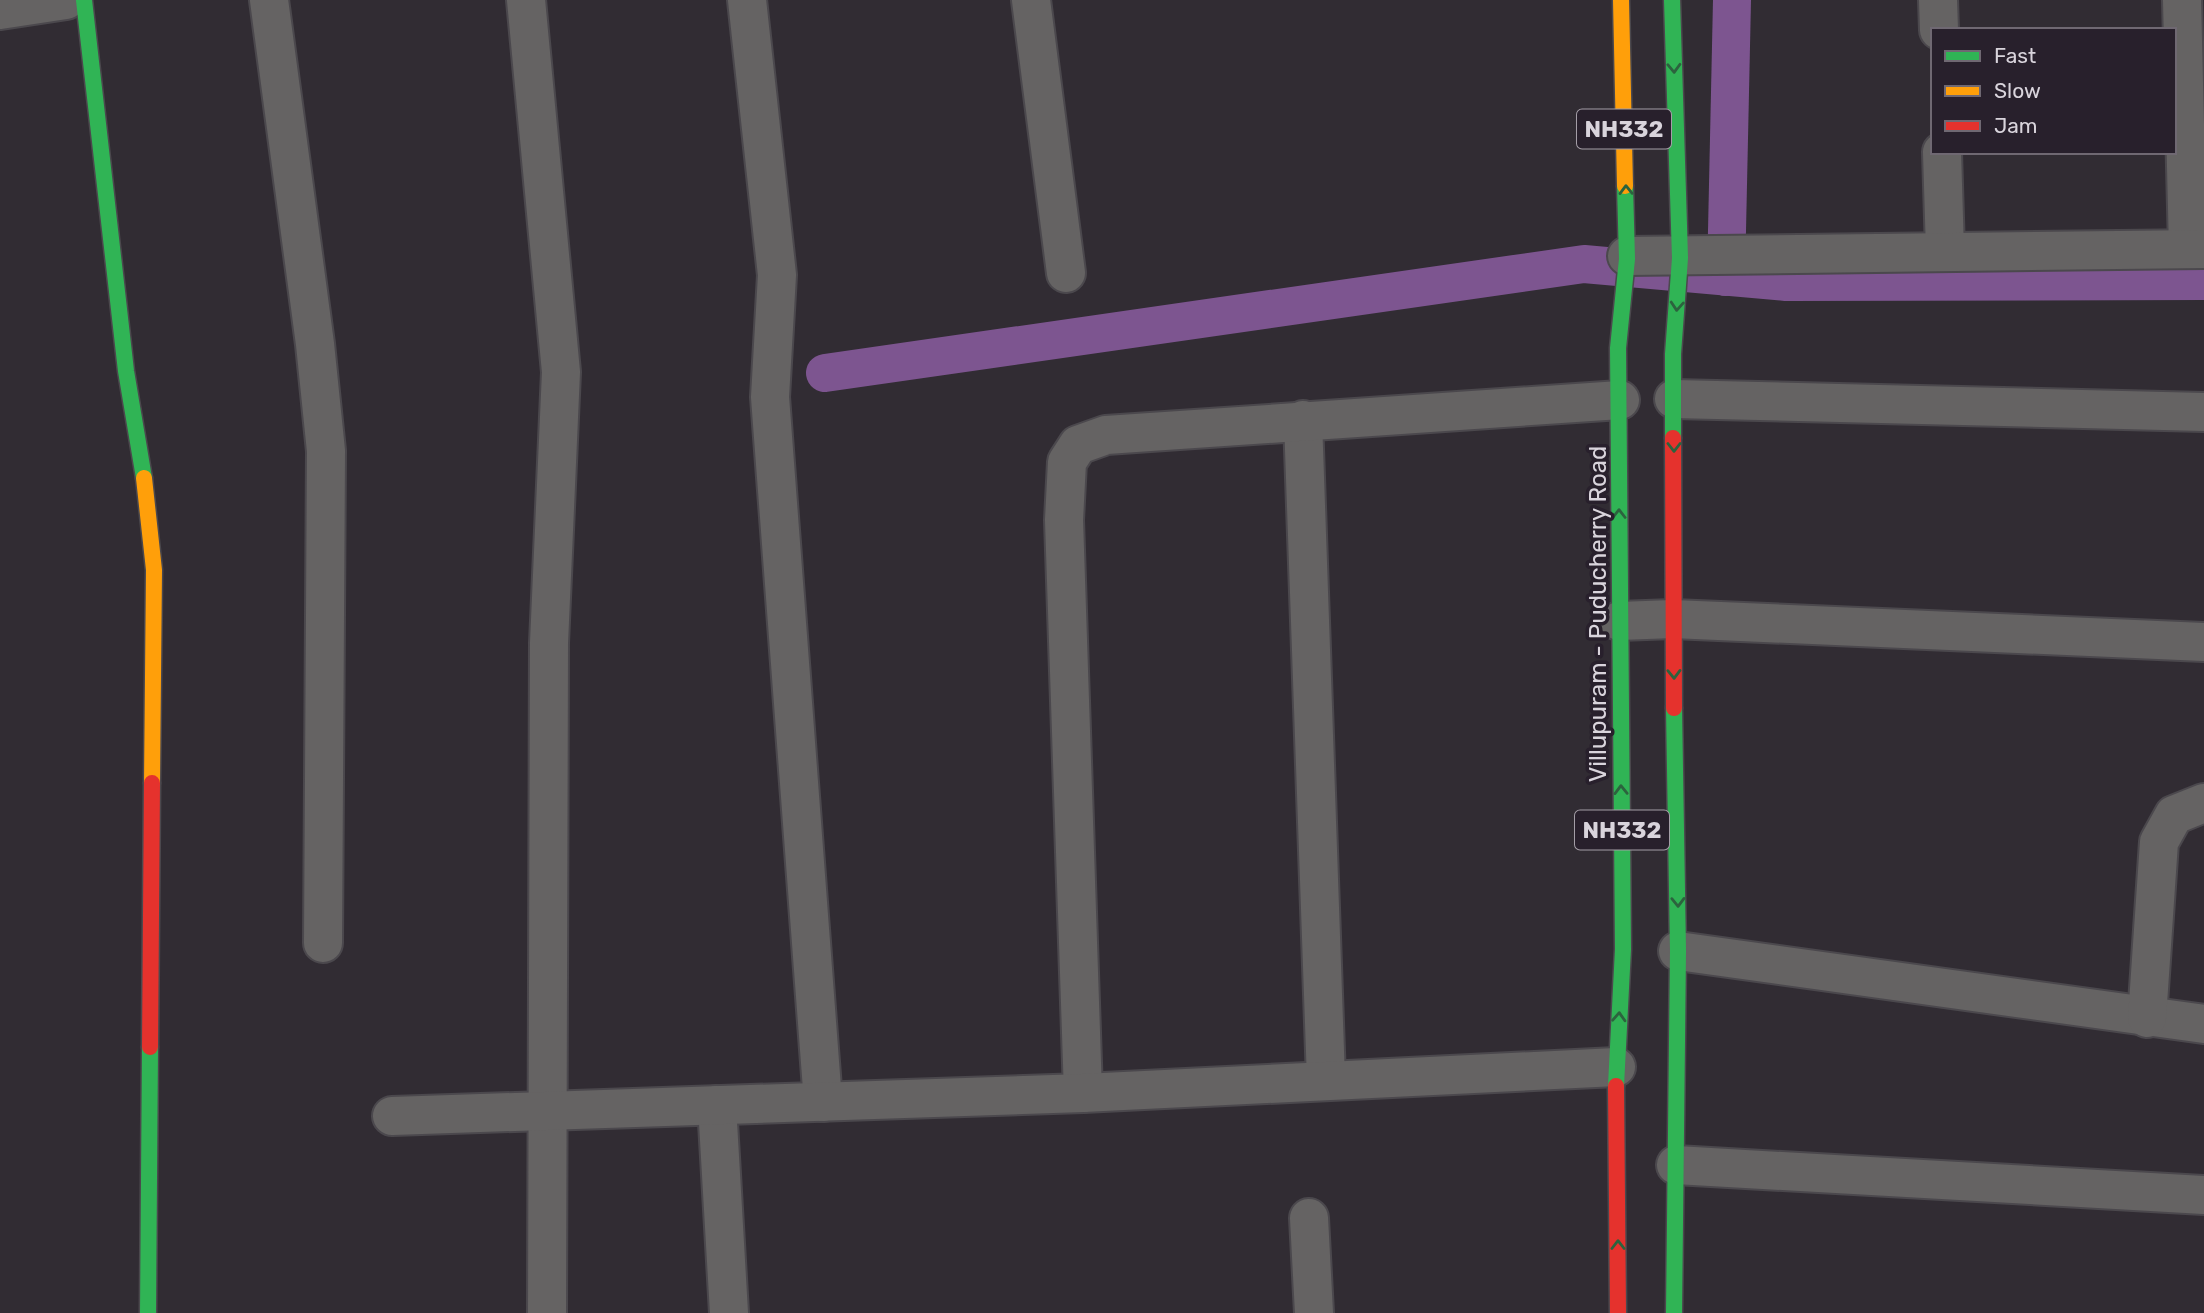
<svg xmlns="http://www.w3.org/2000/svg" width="2204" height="1313" font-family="Rubik,sans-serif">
<rect width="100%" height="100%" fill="#312c33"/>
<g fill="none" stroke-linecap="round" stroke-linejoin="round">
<g stroke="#7d5590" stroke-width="38">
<path d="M1726 277 1732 0"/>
<path d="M825 373 1584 264 1786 282 2204 281"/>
</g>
<g stroke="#4b484d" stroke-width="42">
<g id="street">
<path d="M269 0 315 344 326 451 323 943"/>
<path d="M526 0 561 372 549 643 547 1313"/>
<path d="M747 0 777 275 770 397 823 1102"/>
<path d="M1031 0 1066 273"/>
<path d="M1938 0 1939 30"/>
<path d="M2182 0 2188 249"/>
<path d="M0 10 66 0"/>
<path d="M1942 152 1945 251"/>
<path d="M1627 256 2204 249"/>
<path d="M1674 399 2204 412"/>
<path d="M1303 420 1326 1080"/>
<path d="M1619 621 1673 619 2204 642"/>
<path d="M1678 951 2204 1024"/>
<path d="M2147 1018 2159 842 2174 815 2204 803"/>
<path d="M1083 1093 1064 520 1067 462 1078 445 1106 435 1620 400"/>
<path d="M717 1105 729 1313"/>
<path d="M392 1116 1083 1093 1616 1067"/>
<path d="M1676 1165 2204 1195"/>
<path d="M1309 1218 1314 1313"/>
</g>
</g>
<g stroke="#4b484d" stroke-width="19">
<g id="fast">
<path d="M84 0 126 371 144 478"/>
<path d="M1672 0 1680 258 1673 354V438"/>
<path d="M1616 1086 1623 949 1618 348 1627 259 1625 186"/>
<path d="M148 1313 150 1047"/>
<path d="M1674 1313 1678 951 1674 708"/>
</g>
</g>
<g stroke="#4b484d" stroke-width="19">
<g id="slow">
<path d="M1621 0 1625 186"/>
<path d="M144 478 154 570 152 783"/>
</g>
</g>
<g stroke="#4b484d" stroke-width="19">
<g id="jam">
<path d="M1673 438 1674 708"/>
<path d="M150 1047 152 783"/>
<path d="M1616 1086 1618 1313"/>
</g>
</g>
<use href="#street" stroke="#656363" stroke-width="38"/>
<use href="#fast" stroke="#30b455" stroke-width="16"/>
<use href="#slow" stroke="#ff9f0a" stroke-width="16"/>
<use href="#jam" stroke="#e5322d" stroke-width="16"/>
</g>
<defs><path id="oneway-chevron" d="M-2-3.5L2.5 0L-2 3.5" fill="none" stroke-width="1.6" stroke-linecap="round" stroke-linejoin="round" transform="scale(1.75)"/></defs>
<g stroke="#2c633e">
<use href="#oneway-chevron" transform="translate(1674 68) rotate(88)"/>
<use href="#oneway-chevron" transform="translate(1626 190) rotate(-91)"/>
<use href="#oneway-chevron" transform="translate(1677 306) rotate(94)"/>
<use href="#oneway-chevron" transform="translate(1674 447) rotate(90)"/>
<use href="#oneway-chevron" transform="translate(1619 514) rotate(-90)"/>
<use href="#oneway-chevron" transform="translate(1674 674) rotate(89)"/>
<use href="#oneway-chevron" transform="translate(1621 790) rotate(-91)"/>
<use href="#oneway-chevron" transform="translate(1678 902) rotate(89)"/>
<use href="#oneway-chevron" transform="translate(1619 1017) rotate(-87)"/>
<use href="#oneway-chevron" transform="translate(1618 1245) rotate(-90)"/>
</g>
<g text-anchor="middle" stroke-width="7" stroke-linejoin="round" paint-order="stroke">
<g fill="#28202c" stroke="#a49ea7" stroke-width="2">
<rect x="1577" y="109.5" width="94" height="39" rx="5"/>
<rect x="1575" y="810.5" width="94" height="39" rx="5"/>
</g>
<g font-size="23" font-weight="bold" fill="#d9d4dc">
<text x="1624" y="137">NH332</text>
<text x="1622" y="838">NH332</text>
</g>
<g font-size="24" fill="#d9d4dc" stroke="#28202c">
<text transform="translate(1598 614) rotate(-90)" y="8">Villupuram - Puducherry Road</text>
</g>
</g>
<rect x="1931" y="28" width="245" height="126" fill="#28202c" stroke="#6f6872" stroke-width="2"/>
<rect x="1945" y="51" width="35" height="10" fill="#30b455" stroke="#6f6872" stroke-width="2"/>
<text x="1994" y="63" font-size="21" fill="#d9d4dc">Fast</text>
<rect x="1945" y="86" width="35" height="10" fill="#ff9f0a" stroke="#6f6872" stroke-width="2"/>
<text x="1994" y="98" font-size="21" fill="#d9d4dc">Slow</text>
<rect x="1945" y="121" width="35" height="10" fill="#e5322d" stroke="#6f6872" stroke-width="2"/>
<text x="1994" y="133" font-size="21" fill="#d9d4dc">Jam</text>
</svg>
